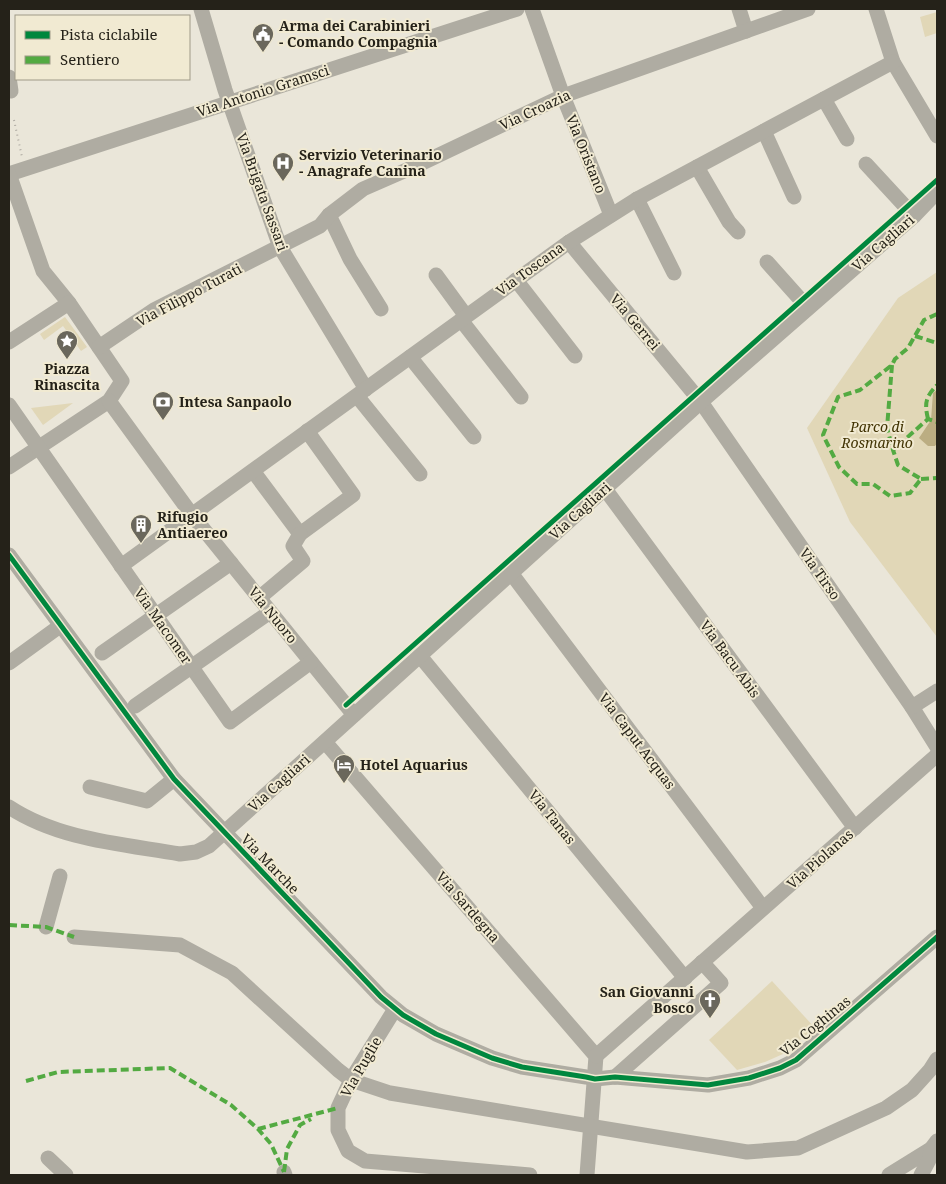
<svg xmlns="http://www.w3.org/2000/svg" width="946" height="1184" font-family="'Noto Serif',serif">
<rect width="100%" height="100%" fill="#eae6d9"/>
<g fill="#e1d7b7">
<path d="M937 12V33L925 37 920 17Z"/>
<path d="M937 272V637L850 522 807 428 898 298Z"/>
<path d="M65 317 87 347 81 351 63 326 44 340 40 334Z"/>
<path d="M73 403 43 425 31 408Z"/>
<path d="M772 981 815 1028 783 1054 765 1062 737 1070 709 1040Z"/>
</g>
<path fill="#bbad82" d="M937 390V443L935 446H928L919 438 931 420 933 393Z"/>
<g fill="none" stroke-linecap="round" stroke-linejoin="round">
<path stroke="#aeaaa2" stroke-width="2" stroke-dasharray="1 4" stroke-linecap="butt" d="M14 120 22 157"/>
<g stroke="#afaca2" stroke-width="15">
<path d="M201 9 225 90 280 247 366 389"/>
<path d="M532 9 563 96 611 215"/>
<path d="M739 9 746 31"/>
<path d="M876 9 893 62 937 136"/>
<path d="M9 77 11 91"/>
<path d="M824 99 847 139"/>
<path d="M764 131 794 197"/>
<path d="M866 164 914 216"/>
<path d="M697 167 729 222 738 232"/>
<path d="M9 174 517 9"/>
<path d="M9 174 43 271 69 303"/>
<path d="M637 199 674 273"/>
<path d="M329 215 350 259 381 309"/>
<path d="M569 242 701 402 912 707 937 747"/>
<path d="M767 262 808 308"/>
<path d="M436 275 466 316"/>
<path d="M516 280 575 356"/>
<path d="M461 320 521 397"/>
<path d="M9 342 69 303 122 381 109 401 9 467"/>
<path d="M99 347 154 310 320 226 329 215 363 189 418 165 563 96 808 9"/>
<path d="M410 357 474 437"/>
<path d="M357 396 420 474"/>
<path d="M109 401 192 515 354 715"/>
<path d="M9 405 230 722 311 662"/>
<path d="M253 471 300 534 353 495 307 431"/>
<path d="M605 489 855 828"/>
<path d="M9 555 174 779 381 997 403 1015 436 1034 492 1058 522 1067 586 1077 595 1079 615 1077 708 1085 749 1078 780 1068 796 1060 937 937"/>
<path d="M121 566 569 242 637 199 893 62"/>
<path d="M511 573 763 908"/>
<path d="M259 598 303 561 293 546 300 534"/>
<path d="M102 653 231 563"/>
<path d="M420 656 685 978"/>
<path d="M9 663 60 626"/>
<path d="M135 706 270 612"/>
<path d="M912 707 937 691"/>
<path d="M325 742 596 1056 587 1175"/>
<path d="M90 787 147 801 174 779"/>
<path d="M9 807C59 840 123 844 180 854L196 852 209 846 701 402 914 216 937 192"/>
<path d="M46 927 60 876"/>
<path d="M74 937 180 945 232 973 338 1070 351 1080 390 1093 747 1152 798 1148 886 1108 912 1090 930 1070 937 1059"/>
<path d="M395 1009 351 1080 338 1108V1130L348 1151 365 1161 530 1175"/>
<path d="M596 1056 937 755"/>
<path d="M615 1077 721 983 702 962"/>
<path d="M48 1158 66 1175"/>
<path d="M284 1172 285 1175"/>
<path d="M889 1175 931 1149 937 1141"/>
<path d="M921 1175 929 1160 931 1149"/>
</g>
<g stroke="#53aa42" stroke-width="4" stroke-dasharray="8 4" stroke-linecap="butt">
<path d="M937 314 924 320 908 348 895 359 892 365 860 390 838 397 823 435 839 467 857 484H873L890 496 910 493 921 479 898 465 893 450 928 419 937 422"/>
<path d="M915 336 937 343"/>
<path d="M892 365 887 428 893 450"/>
<path d="M928 419C924 402 926 397 937 385"/>
<path d="M921 479 937 478"/>
<path d="M9 925 46 927 74 937"/>
<path d="M26 1081 58 1072 170 1068 231 1105 258 1129 271 1144 284 1172"/>
<path d="M258 1129 338 1108"/>
<path d="M284 1172 287 1149 300 1125 311 1119"/>
</g>
<g stroke="#f1ead2" stroke-width="8">
<g id="cycleway">
<path d="M9 555 174 779 381 997 403 1015 436 1034 492 1058 522 1067 586 1077 595 1079 615 1077 708 1085 749 1078 780 1068 796 1060 937 937"/>
<path d="M346 705 937 180"/>
</g>
</g>
<use href="#cycleway" stroke="#00873e" stroke-width="5"/>
</g>
<defs>
<g id="civic-pin" transform="scale(1.125)"><path d="M0 17L-7.5 6A9.5 9.5 0 1 1 7.5 6Z" fill="#6a675c" stroke="#f1ead2"/><path d="M-.6-6.5H3V-4.5H.6V-3L4-1V1h2V6H-6V1h2V-1L-.6-3ZM-1.2 2.5V6h2.4V2.5Z" fill="#fff"/></g>
<g id="hospital-pin" transform="scale(1.125)"><path d="M0 17L-7.5 6A9.5 9.5 0 1 1 7.5 6Z" fill="#6a675c" stroke="#f1ead2"/><path d="M-5-5h3v3.5h4V-5h3V5h-3V1.5h-4V5h-3Z" fill="#fff"/></g>
<g id="sight-pin" transform="scale(1.125)"><path d="M0 17L-7.5 6A9.5 9.5 0 1 1 7.5 6Z" fill="#6a675c" stroke="#f1ead2"/><path d="M0-6L1.8-2.2L6-1.7L2.9 1.2L3.7 5.4L0 3.3L-3.7 5.4L-2.9 1.2L-6-1.7L-1.8-2.2Z" fill="#fff"/></g>
<g id="bank-pin" transform="scale(1.125)"><path d="M0 17L-7.5 6A9.5 9.5 0 1 1 7.5 6Z" fill="#6a675c" stroke="#f1ead2"/><path d="M-6-4H6V4H-6ZM0-2.3a2.3 2.3 0 1 0 0 4.6a2.3 2.3 0 1 0 0-4.6Z" fill="#fff"/></g>
<g id="building-pin" transform="scale(1.125)"><path d="M0 17L-7.5 6A9.5 9.5 0 1 1 7.5 6Z" fill="#6a675c" stroke="#f1ead2"/><path d="M-4-6H4V6H1V3H-1V6H-4ZM-2.5-4.3h1.7v1.8h-1.7ZM.8-4.3h1.7v1.8H.8ZM-2.5-1h1.7V.8h-1.7ZM.8-1h1.7V.8H.8Z" fill="#fff"/></g>
<g id="hotel-pin" transform="scale(1.125)"><path d="M0 17L-7.5 6A9.5 9.5 0 1 1 7.5 6Z" fill="#6a675c" stroke="#f1ead2"/><path d="M-6-4.5h1.5V1H6V5H4.5V3h-9V5H-6ZM-4 0a1.8 1.8 0 1 1 3.6 0ZM.5 0V-2.5h3Q6-2.5 6 0Z" fill="#fff"/></g>
<g id="church-pin" transform="scale(1.125)"><path d="M0 17L-7.5 6A9.5 9.5 0 1 1 7.5 6Z" fill="#6a675c" stroke="#f1ead2"/><path d="M-1.2-6h2.4v3.5h3.3v2.4h-3.3V6h-2.4V-.1h-3.3v-2.4h3.3Z" fill="#fff"/></g>
</defs>
<g fill-rule="evenodd">
<use href="#civic-pin" x="263" y="34"/>
<use href="#hospital-pin" x="283" y="163"/>
<use href="#sight-pin" x="67" y="341"/>
<use href="#bank-pin" x="163" y="402"/>
<use href="#building-pin" x="141" y="525"/>
<use href="#hotel-pin" x="344" y="765"/>
<use href="#church-pin" x="710" y="1000"/>
</g>
<g text-anchor="middle" stroke-width="4" stroke-linejoin="round" paint-order="stroke">
<g font-size="14" font-weight="bold" fill="#252219" stroke="#f1ead2" text-anchor="start">
<text x="279" y="31">Arma dei Carabinieri<tspan x="279" dy="16">- Comando Compagnia</tspan></text>
<text x="299" y="160">Servizio Veterinario<tspan x="299" dy="16">- Anagrafe Canina</tspan></text>
<text x="67" y="374" text-anchor="middle">Piazza<tspan x="67" dy="16">Rinascita</tspan></text>
<text x="179" y="407">Intesa Sanpaolo</text>
<text x="157" y="522">Rifugio<tspan x="157" dy="16">Antiaereo</tspan></text>
<text x="360" y="770">Hotel Aquarius</text>
<text x="694" y="997" text-anchor="end">San Giovanni<tspan x="694" dy="16">Bosco</tspan></text>
</g>
<g font-size="14" fill="#252219" stroke="#f1ead2">
<text transform="translate(263 91) rotate(-18)" y="5">Via Antonio Gramsci</text>
<text transform="translate(535 110) rotate(-25)" y="5">Via Croazia</text>
<text transform="translate(586 154) rotate(68)" y="5">Via Oristano</text>
<text transform="translate(262 192) rotate(70)" y="5">Via Brigata Sassari</text>
<text transform="translate(883 243) rotate(-41)" y="5">Via Cagliari</text>
<text transform="translate(530 269) rotate(-36)" y="5">Via Toscana</text>
<text transform="translate(189 295) rotate(-28)" y="5">Via Filippo Turati</text>
<text transform="translate(635 322) rotate(50)" y="5">Via Gerrei</text>
<text transform="translate(580 511) rotate(-42)" y="5">Via Cagliari</text>
<text transform="translate(820 574) rotate(55)" y="5">Via Tirso</text>
<text transform="translate(273 615) rotate(51)" y="5">Via Nuoro</text>
<text transform="translate(163 626) rotate(55)" y="5">Via Macomer</text>
<text transform="translate(730 659) rotate(54)" y="5">Via Bacu Abis</text>
<text transform="translate(637 741) rotate(53)" y="5">Via Caput Acquas</text>
<text transform="translate(279 783) rotate(-42)" y="5">Via Cagliari</text>
<text transform="translate(552 817) rotate(51)" y="5">Via Tanas</text>
<text transform="translate(820 859) rotate(-41)" y="5">Via Piolanas</text>
<text transform="translate(270 864) rotate(46)" y="5">Via Marche</text>
<text transform="translate(468 907) rotate(49)" y="5">Via Sardegna</text>
<text transform="translate(815 1026) rotate(-39)" y="5">Via Coghinas</text>
<text transform="translate(361 1067) rotate(-60)" y="5">Via Puglie</text>
</g>
<g font-size="14" font-style="italic" fill="#423404" stroke="#f1ead2">
<text x="877" y="432">Parco di<tspan x="877" dy="16">Rosmarino</tspan></text>
</g>
</g>
<rect width="946" height="1184" fill="none" stroke="#252219" stroke-width="20"/>
<rect x="15" y="15" width="175" height="65" fill="#f1ead2" stroke="#9f9a88"/>
<rect x="25" y="31" width="25" height="8" fill="#00873e" stroke="#9f9a88"/>
<text x="60" y="40" font-size="15" fill="#252219">Pista ciclabile</text>
<rect x="25" y="56" width="25" height="8" fill="#53aa42" stroke="#9f9a88"/>
<text x="60" y="65" font-size="15" fill="#252219">Sentiero</text>
</svg>
